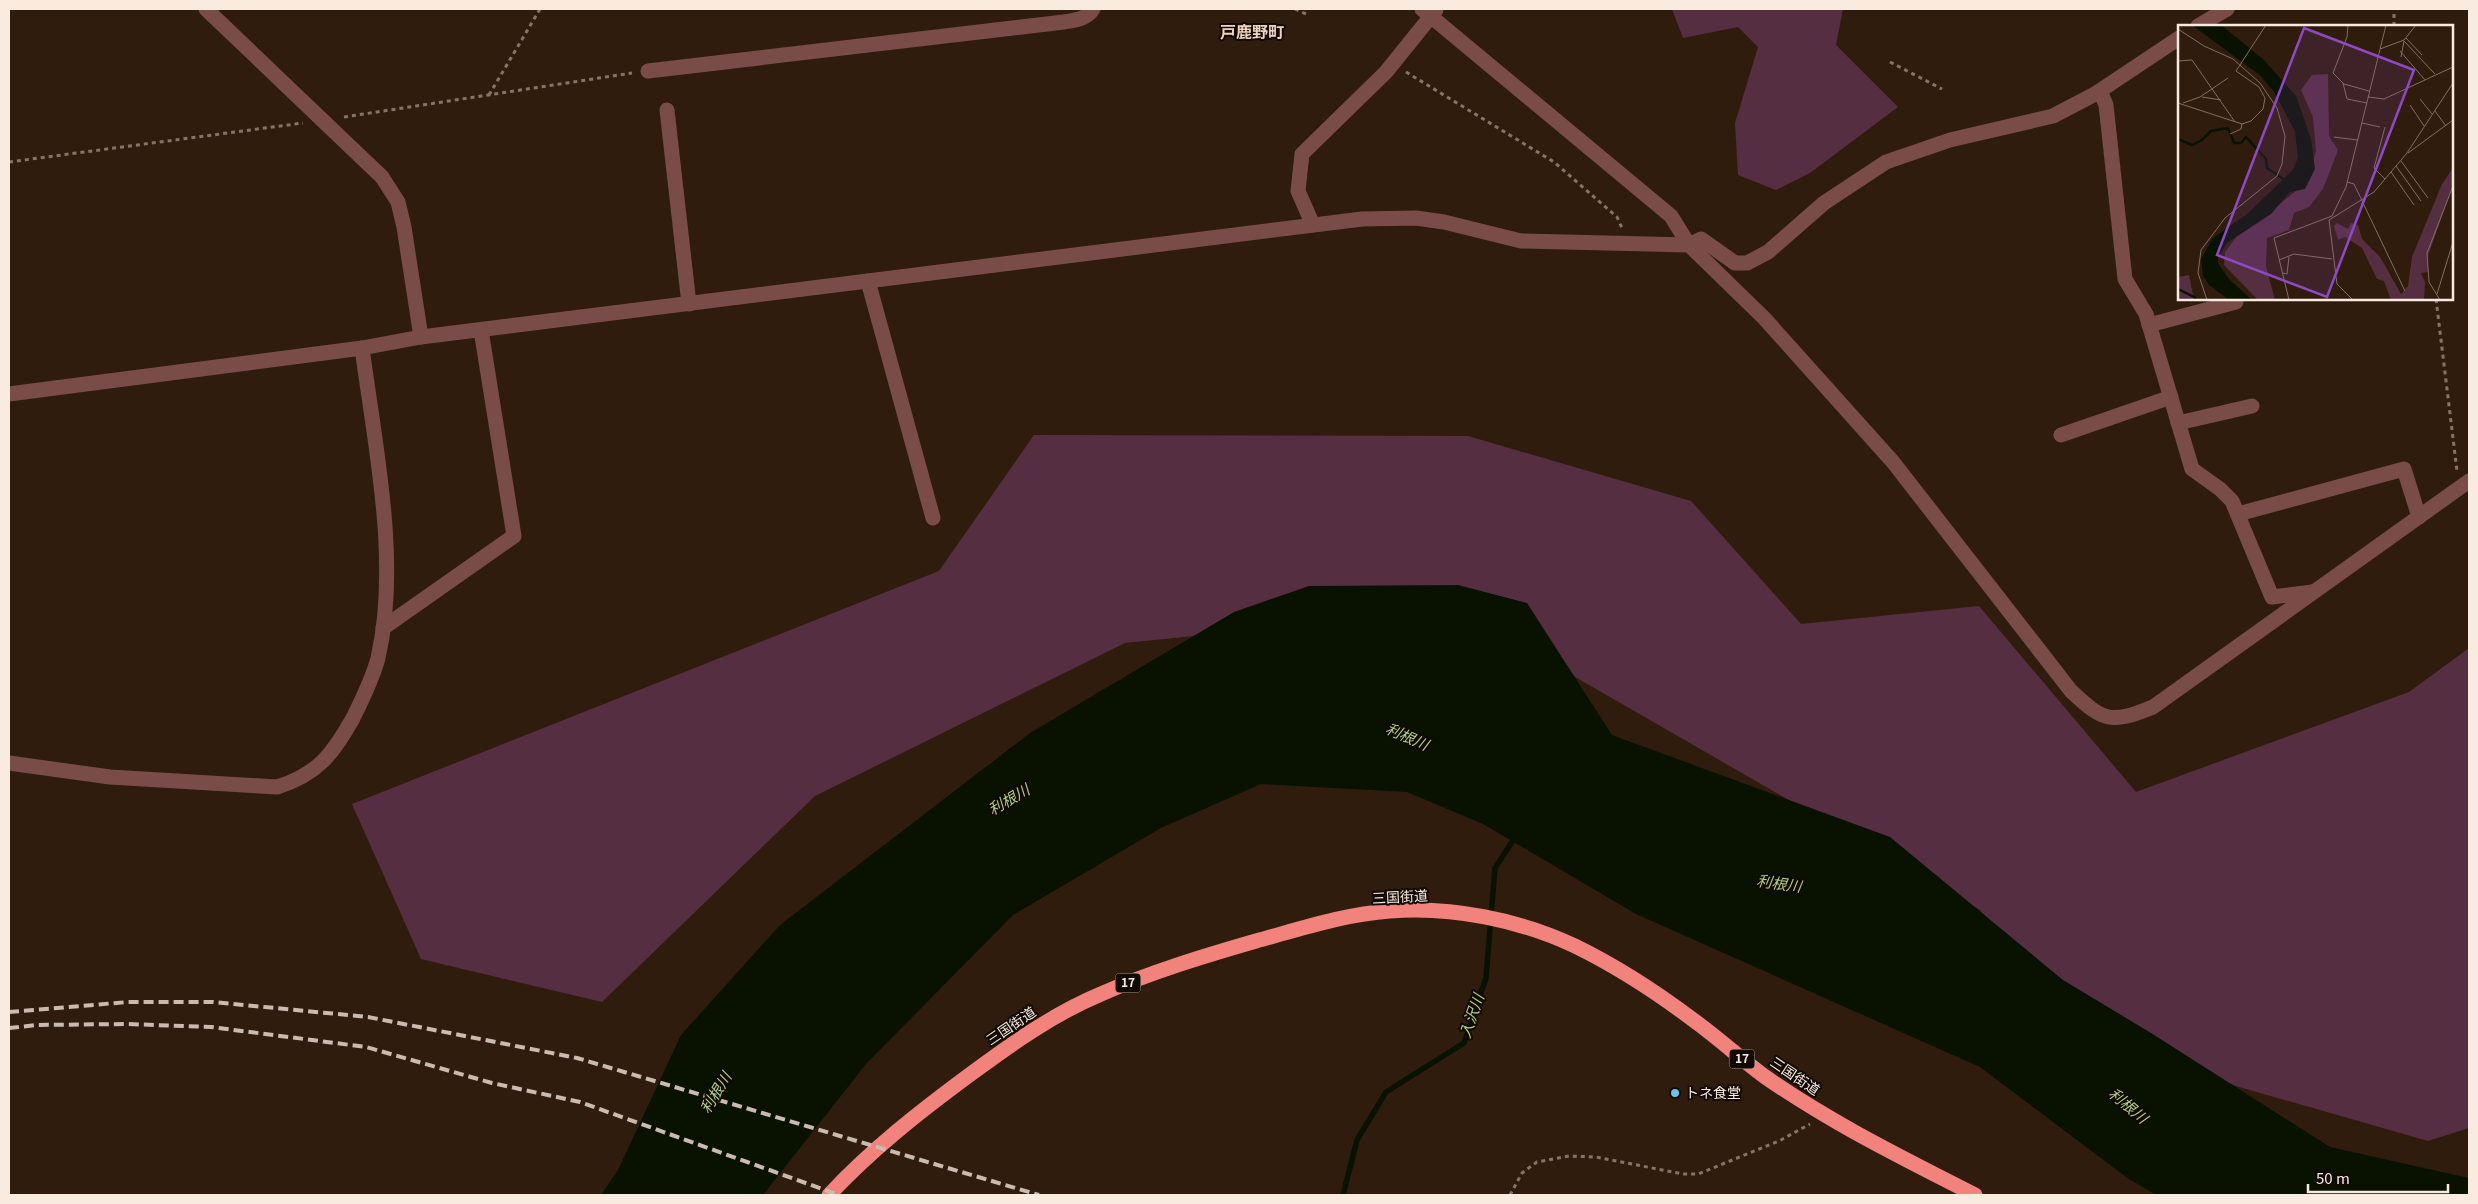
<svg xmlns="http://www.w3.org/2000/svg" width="2478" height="1204" font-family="Georgia,'Noto Sans JP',serif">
<rect width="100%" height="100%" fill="#301c0c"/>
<g fill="#562e42">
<path d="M1672 9H1843L1836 45 1898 107 1810 173 1776 190 1738 175 1735 123 1758 47 1738 27 1683 38Z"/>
<path d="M1034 435 1468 436 1691 501 1801 624 1979 606 2136 792 2409 692 2469 648V1128L2428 1141 2243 1088 2077 1037 1980 910 1457 609 1125 643 815 796 602 1002 421 959 352 804 939 571Z"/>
</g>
<path fill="#091200" d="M1458 585 1527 603 1612 735 1890 837 2063 980 2151 1033 2330 1147 2469 1178V1195H2156L2126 1177 1980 1067 1636 914 1483 824 1407 792 1261 784 1161 828 1013 915 866 1064 763 1195H601L618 1170 681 1035 780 925 1030 733 1234 612 1309 586Z"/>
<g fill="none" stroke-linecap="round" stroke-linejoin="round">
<path stroke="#091200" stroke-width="5.5" d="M1343 1195 1357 1140 1386 1092 1464 1043 1486 978 1495 868 1516 836"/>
<g stroke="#867567" stroke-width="3" stroke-dasharray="4 4" stroke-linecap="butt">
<path d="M1295 9 1306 14"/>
<path d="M2394 26V9"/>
<path d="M1890 62 1942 89"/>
<path d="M1406 72 1554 162 1617 217 1622 228"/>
<path d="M489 95 540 9"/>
<path d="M344 117 632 73"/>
<path d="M9 162 303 123"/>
<path d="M2436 299 2457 471"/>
<path d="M1510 1195 1522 1173 1537 1162 1569 1156 1596 1157 1683 1174H1698L1779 1141 1810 1124"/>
</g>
<g stroke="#794c48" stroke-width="15">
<path d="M206 9 382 177 398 202 404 227 421 337"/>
<path d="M1422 9 1671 216 1689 245 1701 239 1735 263H1747L1768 252 1824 203 1886 162 1950 140 2053 116 2095 94 2179 38"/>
<path d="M2198 26 2227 9"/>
<path d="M648 71 1064 22C1075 20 1087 19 1093 9"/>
<path d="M2100 91 2106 105 2125 279 2146 314 2192 469 2220 489 2232 501 2272 597 2312 592"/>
<path d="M667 110 689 304"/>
<path d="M1313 225 1298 191 1302 154 1386 72 1436 10"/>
<path d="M868 281 933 518"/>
<path d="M2149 325 2236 302"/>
<path d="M9 394 362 348 421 337 1362 219 1416 218 1444 222 1521 241 1689 245 1764 318 1893 462 2071 691C2104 722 2111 724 2153 707L2469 481"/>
<path d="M2178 423 2252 406"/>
<path d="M2061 435 2171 397"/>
<path d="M2238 514 2404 469 2419 517"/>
<path d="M383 628 514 536 481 330"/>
<path d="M9 763 110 777 277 787C317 775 333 754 353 718 362 700 373 678 378 658 400 562 375 446 362 348"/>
</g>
<path stroke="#f2827c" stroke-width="15" d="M829 1195C871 1150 918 1113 968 1076 1010 1045 1053 1014 1101 994 1151 972 1204 956 1256 941 1300 929 1345 914 1390 911 1451 906 1520 920 1575 946 1616 966 1656 992 1692 1019 1717 1037 1740 1058 1764 1076 1831 1123 1903 1158 1975 1195"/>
<g stroke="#cabbaf" stroke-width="4" stroke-dasharray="10 5" stroke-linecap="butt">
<path d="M9 1012 128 1002H213L368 1017 577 1058 1039 1195"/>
<path d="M9 1028 37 1025 127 1024 211 1027 366 1047 492 1083 580 1102 839 1195"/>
</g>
</g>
<circle fill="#67c4ef" stroke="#120904" stroke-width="2" cx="1675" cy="1093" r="5"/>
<g text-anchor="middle" stroke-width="4" stroke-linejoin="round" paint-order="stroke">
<g fill="#120904" stroke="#b4a79e" stroke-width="1">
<rect x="1115.5" y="973.5" width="25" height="19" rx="4"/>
<rect x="1729.5" y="1049.5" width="25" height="19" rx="4"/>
</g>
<g font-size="12" font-weight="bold" fill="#f9ebe0">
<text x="1128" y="987">17</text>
<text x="1742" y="1063">17</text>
</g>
<g font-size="14" fill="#f9ebe0" stroke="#120904">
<text transform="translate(1400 897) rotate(-3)" y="5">三国街道</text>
<text transform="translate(1011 1026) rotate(-34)" y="5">三国街道</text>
<text transform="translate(1795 1076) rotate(34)" y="5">三国街道</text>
</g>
<g font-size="14" fill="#f9ebe0" stroke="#120904" text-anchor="start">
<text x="1685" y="1098">トネ食堂</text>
</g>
<g font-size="15" font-style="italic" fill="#afd083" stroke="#120904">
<text transform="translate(1407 737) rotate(24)" y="5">利根川</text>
<text transform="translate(1009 800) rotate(-31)" y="5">利根川</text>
<text transform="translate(1779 884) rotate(8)" y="5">利根川</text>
<text transform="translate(1472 1016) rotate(-71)" y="5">入沢川</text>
<text transform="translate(716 1093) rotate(-59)" y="5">利根川</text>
<text transform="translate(2128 1106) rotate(40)" y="5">利根川</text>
</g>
<g font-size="16" font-weight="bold" fill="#eed2bd" stroke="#120904">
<text x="1252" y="38">戸鹿野町</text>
</g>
</g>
<g transform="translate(2178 25)">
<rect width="275" height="275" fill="#301c0c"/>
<path d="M150 49 151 111 160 125 145 164 131 182 116 188 111 205 89 213 88 241 97 275H80L46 240 47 227 68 199 83 194 129 157 138 126 135 92 123 65 134 50ZM275 143V160L250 231V247L243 248 247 257 246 275H213L206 256 199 254 184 223 167 212 160 215 156 201 159 198 170 204 173 198 180 200 184 214 202 232 223 269 230 261 234 232 264 159ZM11 250 16 275H0V252Z" fill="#562e42"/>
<path d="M14 0H43L85 34 118 71 133 114 137 144 127 164 112 167 93 189 49 218 40 232V238L51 254 74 275H51L31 260 25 251 23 234 35 213 69 189 114 146 120 133 117 106 96 67 83 51Z" fill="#091200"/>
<path fill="none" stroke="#091200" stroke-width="2.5" d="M0 114 14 120 24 115 33 106 50 103 56 118H63L68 112 88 134 89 143 107 155M0 264 18 273"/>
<path fill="none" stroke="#806f61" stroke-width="1" d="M170 0 169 12 155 48 166 59 191 66M0 4 26 21 55 34 82 58 99 83 107 111 104 139 99 151 47 193 23 225 20 248 29 275M228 13 244 30M226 16 257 49M202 24 226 15 238 0M222 26 247 55M223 32 226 16M0 36 14 35 57 97M165 58 169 74 189 78M24 72 43 75M190 72 206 74 275 42M242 74 254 89M0 78 64 99 73 96 85 84 87 73 81 62 58 46 88 0M5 78 22 72 50 53M232 80 246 101M257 86 268 101M184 98 202 102M207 102 196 143 207 154M52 109 63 104 64 99M156 112 179 115M230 128 275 95M223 136 250 173M218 141 243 176M213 147 236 180M169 157 176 159 227 266M101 235 116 229 154 234M105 248 109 249 111 232M259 269 275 217M111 275 96 213 154 191 168 162 208 0M175 275 159 259 151 195 196 167 229 128 275 58M262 275 251 257 249 228 275 161"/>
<path fill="#8e49c4" fill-opacity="0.15" stroke="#8e49c4" stroke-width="2.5" d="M126 3 236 45 149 272 39 230Z"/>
<rect width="275" height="275" fill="none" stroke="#f9ebe0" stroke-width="2.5"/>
</g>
<rect width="2478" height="1204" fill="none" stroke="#f9ebe0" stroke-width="20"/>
<path d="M2308 1184v8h140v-8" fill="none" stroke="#f9ebe0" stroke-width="2.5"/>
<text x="2316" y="1184" font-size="15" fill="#f9ebe0" stroke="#120904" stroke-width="4" paint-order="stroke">50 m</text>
</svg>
